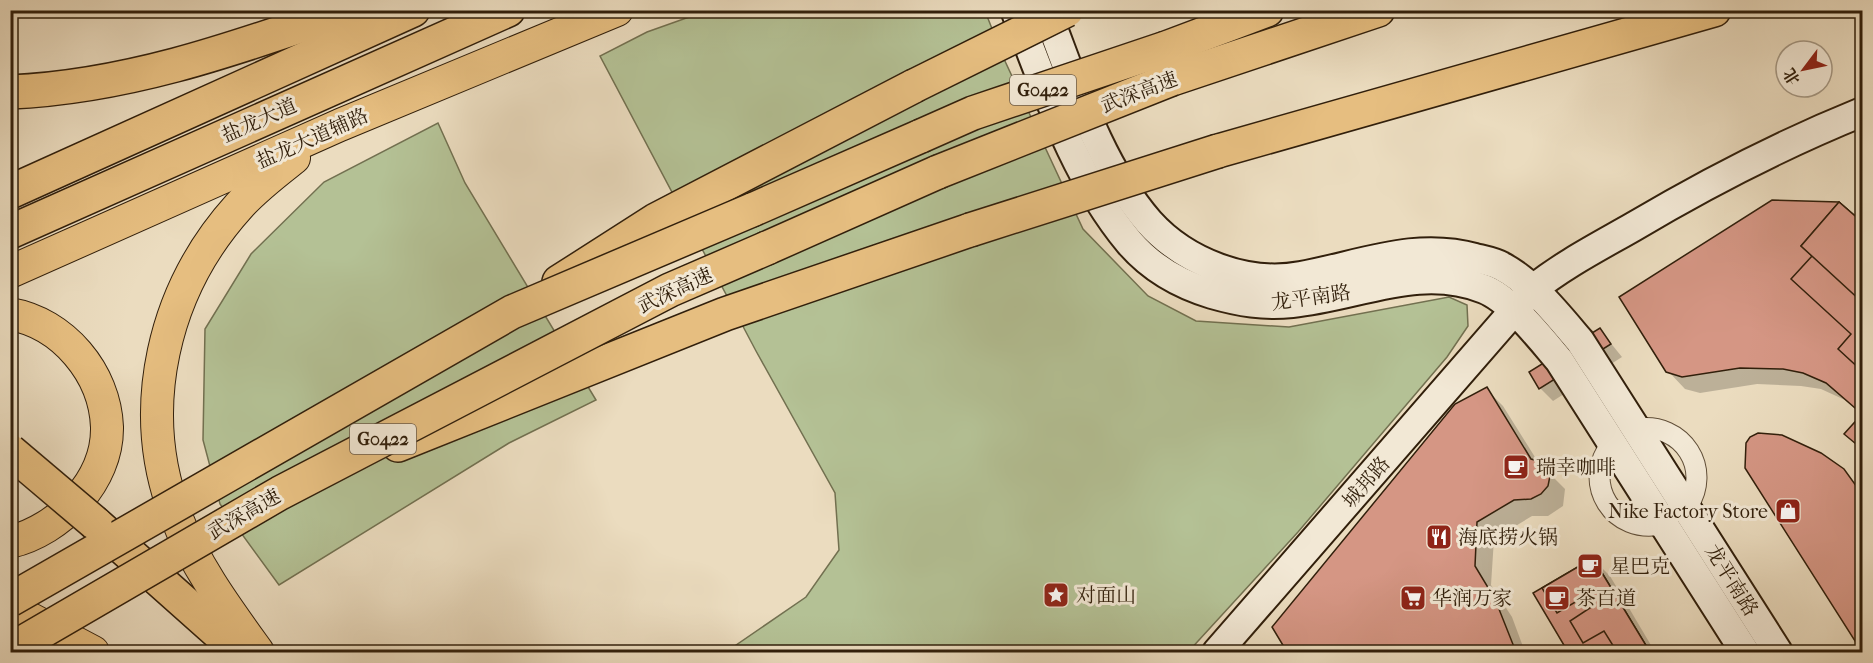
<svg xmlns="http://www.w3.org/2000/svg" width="1873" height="663" font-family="'IM FELL French Canon','Noto Serif SC',serif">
<rect width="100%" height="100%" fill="#ebdcbf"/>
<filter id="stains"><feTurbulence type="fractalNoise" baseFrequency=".00333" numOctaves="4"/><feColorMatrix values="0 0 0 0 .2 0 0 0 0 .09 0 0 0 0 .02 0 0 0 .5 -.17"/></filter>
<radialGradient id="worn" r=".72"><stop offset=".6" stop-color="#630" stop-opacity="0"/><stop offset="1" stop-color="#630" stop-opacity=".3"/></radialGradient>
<g fill="#b4c195" stroke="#727050" stroke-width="1.5">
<path d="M706 11H985L1004 59 1083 229 1148 296 1196 321 1289 327 1449 297 1467 305 1468 326 1447 357 1298 532 1188 652H726L806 597 839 550 835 493 756 351 600 56 647 32Z"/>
<path d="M438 123 465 183 596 400 509 443 279 585 220 504 203 440 205 329 251 254 324 182Z"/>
</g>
<g fill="#0003">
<path d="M1839 204 1862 224V415L1845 400 1821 389 1801 386 1757 384 1700 393 1685 389 1668 371Z"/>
<path d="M1600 330 1622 357 1553 401 1540 388Z"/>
<path d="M1486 389 1503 406 1538 462 1565 489 1563 506 1548 516H1532L1494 539 1491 585 1512 617 1525 652H1289L1274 627Z"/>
<path d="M1747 444 1833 462 1862 491V652L1750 475 1745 460Z"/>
<path d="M1593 559 1610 576 1655 652H1570L1535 594Z"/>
</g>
<g fill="#d59684" stroke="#311f0b" stroke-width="1.5">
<path d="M1772 200 1839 202 1862 222V449L1844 434 1862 414 1826 383 1803 373 1783 369 1740 368 1682 377 1666 372 1619 297Z"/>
<path d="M1839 202 1862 222V371L1838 349 1851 334 1791 279 1812 256 1801 246Z"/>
<path d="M1839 202 1862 222V302L1801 246Z"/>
<path d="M1600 328 1611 344 1539 389 1529 372Z"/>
<path d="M1487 387 1531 459 1542 462 1550 476 1548 486 1541 494 1531 499 1514 500 1477 522 1475 566 1495 599 1516 652H1287L1272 627 1455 404Z"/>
<path d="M1758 433 1782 435 1821 453 1844 469 1862 494V652L1745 468 1746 443 1750 437Z"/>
<path d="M1593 558 1650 652H1568L1533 593Z"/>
<path d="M1593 558 1650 652H1617L1604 631 1583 643 1570 621 1593 606 1587 595 1557 613 1542 588Z"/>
</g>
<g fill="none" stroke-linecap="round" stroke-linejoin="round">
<g stroke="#604e38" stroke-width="22">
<g id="street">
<path d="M1636 429C1682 421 1714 470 1686 508"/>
<path d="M1612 443C1580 483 1614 536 1663 524"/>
</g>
</g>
<g stroke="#311f0b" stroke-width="32">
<g id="secondary">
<path d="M1015 10C1046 89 1074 176 1129 242 1151 268 1179 284 1212 294 1240 302 1264 306 1292 303 1357 297 1419 263 1484 289 1510 299 1541 339 1559 360L1745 652"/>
<path d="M1046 10C1074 82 1098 163 1149 222 1186 263 1247 286 1301 276 1361 265 1415 241 1475 258 1483 260 1494 262 1501 266 1533 283 1557 314 1580 341L1778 652"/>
<path d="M1217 652 1532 290C1563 265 1598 247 1633 227 1707 183 1783 144 1862 112"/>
</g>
</g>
<g stroke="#311f0b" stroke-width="34">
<g id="primary">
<path d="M10 272 340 125 617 10"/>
<path d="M10 314C63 323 105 373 107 427 108 481 60 530 10 542"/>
<path d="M10 608 93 652"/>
<path d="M258 652C227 609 195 566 176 516 135 409 163 290 239 206 255 188 275 173 294 158"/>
</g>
</g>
<g stroke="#311f0b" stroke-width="36">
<g id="highway">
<path d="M1166 48 1267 10"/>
<path d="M1172 79 1378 10"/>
<path d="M10 92C128 87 237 48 347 10"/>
<path d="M1218 151 1714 10"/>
<path d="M10 192 413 10"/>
<path d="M752 210 921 136"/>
<path d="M10 232 508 10"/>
<path d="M767 248 938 172"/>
<path d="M559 282 656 220 914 86"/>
<path d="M398 445 725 314 970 230"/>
<path d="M95 523 240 652"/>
</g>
</g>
<use href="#street" stroke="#f2e8d5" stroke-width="20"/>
<use href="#secondary" stroke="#f2e8d5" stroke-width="28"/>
<use href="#primary" stroke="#e6be80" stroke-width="32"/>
<use href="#highway" stroke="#e6be80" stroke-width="33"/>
<g stroke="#311f0b" stroke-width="36" stroke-linecap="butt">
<g id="highway-bridge">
<path d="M914 86 1067 10"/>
<path d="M921 136 973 113 1166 48"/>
<path d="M938 172 1172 79"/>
<path d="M970 230 1218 151"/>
<path d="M10 451 95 523"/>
<path d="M10 600 512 312 752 210"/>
<path d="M10 650 280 493 670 290 767 248"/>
</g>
</g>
<use href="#highway-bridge" stroke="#e6be80" stroke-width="33"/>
</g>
<defs>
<g id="cafe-square" transform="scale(1.35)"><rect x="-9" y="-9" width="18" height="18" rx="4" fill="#8f2418" stroke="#f2e8d5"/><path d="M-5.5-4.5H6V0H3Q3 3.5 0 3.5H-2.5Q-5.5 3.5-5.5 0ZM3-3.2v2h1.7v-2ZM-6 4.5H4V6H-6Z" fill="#fff"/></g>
<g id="shop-square" transform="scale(1.35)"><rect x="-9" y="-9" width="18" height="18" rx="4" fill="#8f2418" stroke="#f2e8d5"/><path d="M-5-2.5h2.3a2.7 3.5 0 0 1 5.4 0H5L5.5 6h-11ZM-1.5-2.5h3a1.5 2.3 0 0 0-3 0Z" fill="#fff"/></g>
<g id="restaurant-square" transform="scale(1.35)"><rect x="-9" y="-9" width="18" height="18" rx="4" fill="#8f2418" stroke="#f2e8d5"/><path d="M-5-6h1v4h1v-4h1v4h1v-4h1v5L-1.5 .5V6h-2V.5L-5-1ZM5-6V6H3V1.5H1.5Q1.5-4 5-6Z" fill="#fff"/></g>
<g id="sight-square" transform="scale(1.35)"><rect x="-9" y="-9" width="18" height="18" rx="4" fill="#8f2418" stroke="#f2e8d5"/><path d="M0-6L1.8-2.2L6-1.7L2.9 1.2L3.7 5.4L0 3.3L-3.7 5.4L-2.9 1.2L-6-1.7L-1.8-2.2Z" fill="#fff"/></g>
<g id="supermarket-square" transform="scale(1.35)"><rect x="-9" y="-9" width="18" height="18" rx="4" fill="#8f2418" stroke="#f2e8d5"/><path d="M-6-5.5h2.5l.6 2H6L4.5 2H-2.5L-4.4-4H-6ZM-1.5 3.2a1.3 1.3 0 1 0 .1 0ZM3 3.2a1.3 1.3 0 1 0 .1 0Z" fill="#fff"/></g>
</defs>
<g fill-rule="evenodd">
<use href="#cafe-square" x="1516" y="467"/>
<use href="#shop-square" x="1788" y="511"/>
<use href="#restaurant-square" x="1439" y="537"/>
<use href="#cafe-square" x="1590" y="566"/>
<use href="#sight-square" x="1056" y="595"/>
<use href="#supermarket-square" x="1413" y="598"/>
<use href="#cafe-square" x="1557" y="598"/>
</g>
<g text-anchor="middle" stroke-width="6" stroke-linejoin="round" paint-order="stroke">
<g fill="#f2e8d5" stroke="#6b5b48" stroke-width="1.5">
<rect x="1010" y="75" width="66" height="30" rx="4.5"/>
<rect x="350" y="424" width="66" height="30" rx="4.5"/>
</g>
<g font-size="18" font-weight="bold" fill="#311f0b">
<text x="1043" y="96">G0422</text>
<text x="383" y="445">G0422</text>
</g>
<g font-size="20" fill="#311f0b" stroke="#f2e8d5">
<text transform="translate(1139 92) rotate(-21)" y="7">武深高速</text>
<text transform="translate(259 120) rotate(-24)" y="7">盐龙大道</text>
<text transform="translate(312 138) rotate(-24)" y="7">盐龙大道辅路</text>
<text transform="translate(675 290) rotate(-25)" y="7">武深高速</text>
<text transform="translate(1311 297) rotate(-8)" y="7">龙平南路</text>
<text transform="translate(1366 482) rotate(-49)" y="7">城邦路</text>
<text transform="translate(244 514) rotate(-30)" y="7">武深高速</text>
<text transform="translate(1732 580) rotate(58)" y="7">龙平南路</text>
</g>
<g font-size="20" fill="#311f0b" stroke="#f2e8d5" text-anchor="start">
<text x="1536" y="474">瑞幸咖啡</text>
<text x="1768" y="518" text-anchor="end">Nike Factory Store</text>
<text x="1458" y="544">海底捞火锅</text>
<text x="1610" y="573">星巴克</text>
<text x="1076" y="602">对面山</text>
<text x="1432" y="605">华润万家</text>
<text x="1576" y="605">茶百道</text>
</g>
</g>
<rect width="1873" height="663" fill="none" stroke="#ebdcbf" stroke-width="36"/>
<rect x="12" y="12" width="1849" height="639" fill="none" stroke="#311f0b" stroke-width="3"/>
<rect x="18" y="18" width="1837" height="627" fill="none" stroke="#311f0b" stroke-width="1.5"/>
<g transform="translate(1804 69) rotate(238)"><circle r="28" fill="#f2e8d5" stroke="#a59884" stroke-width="1.5"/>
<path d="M0-4.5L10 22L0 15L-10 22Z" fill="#8f2418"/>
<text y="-9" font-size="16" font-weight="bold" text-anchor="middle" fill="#311f0b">北</text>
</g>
<rect width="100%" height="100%" filter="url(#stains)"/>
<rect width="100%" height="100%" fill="url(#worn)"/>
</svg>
